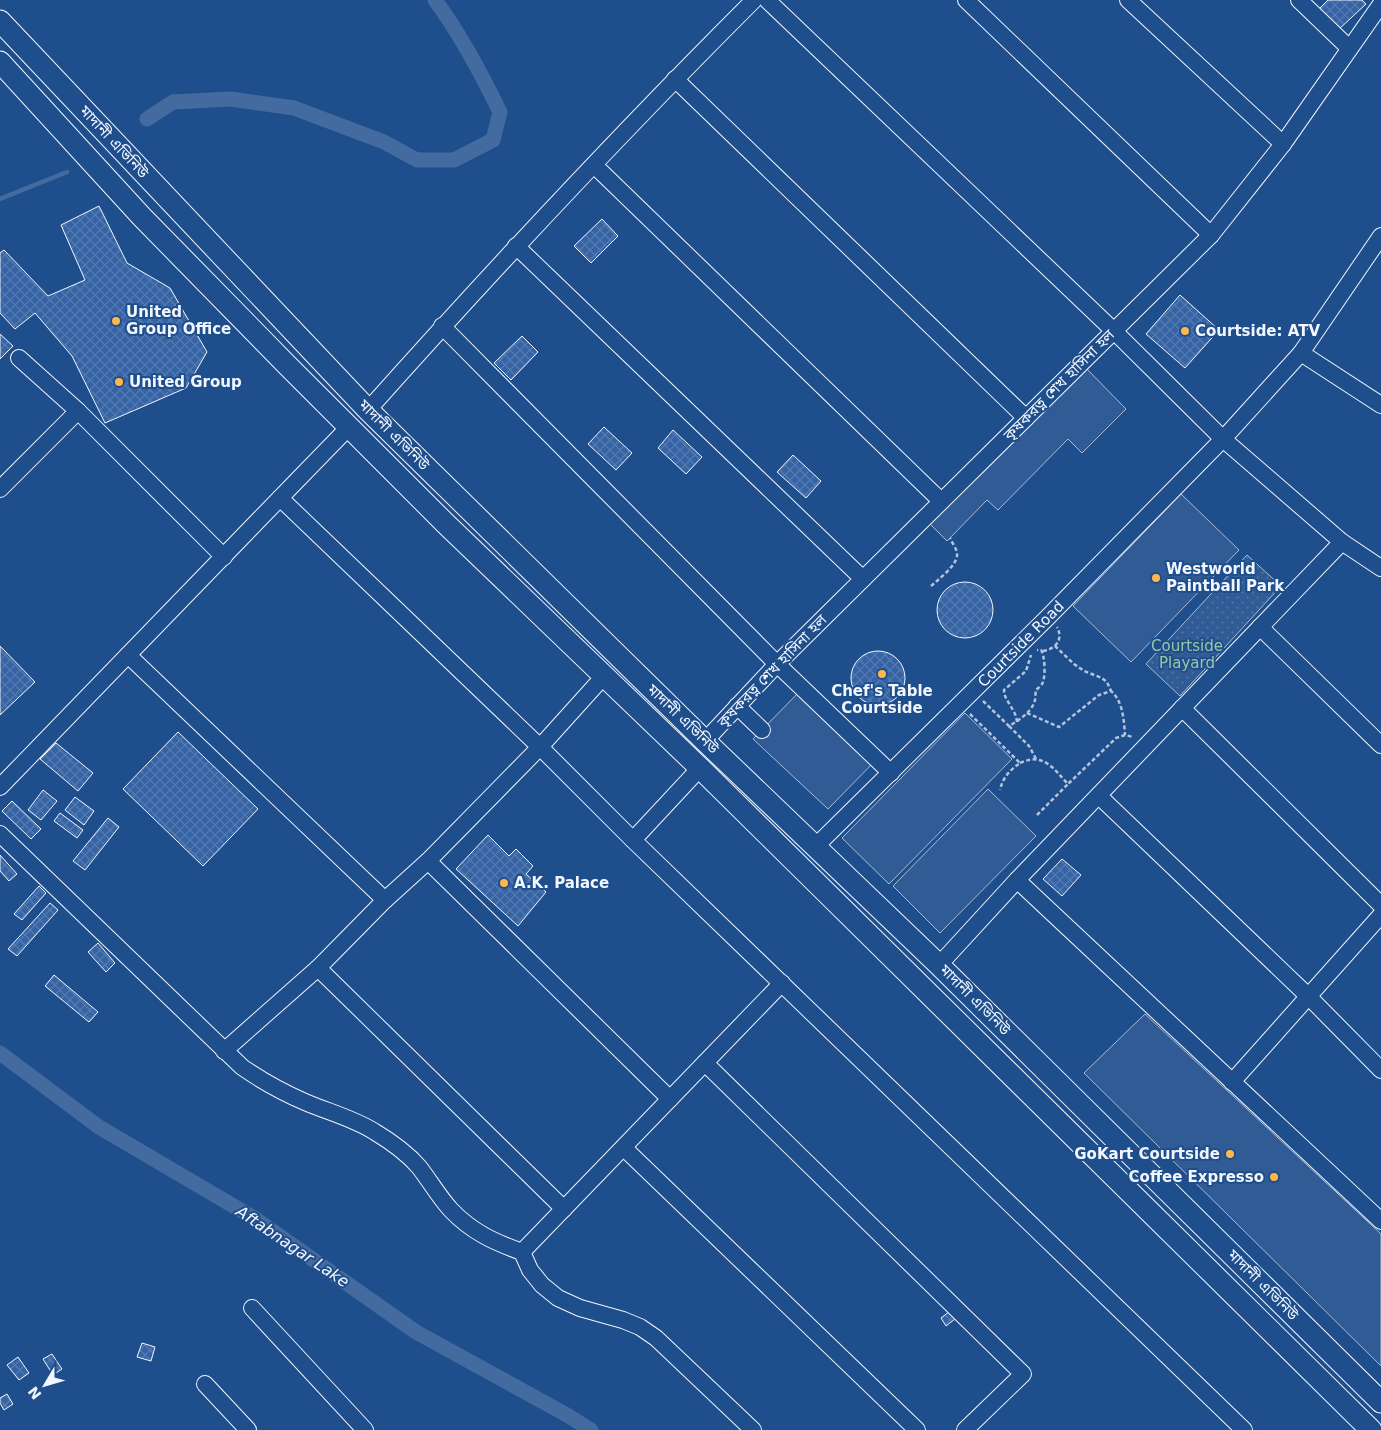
<svg xmlns="http://www.w3.org/2000/svg" width="1381" height="1430" font-family="'DejaVu Sans','Noto Sans Bengali',sans-serif">
<defs>
<pattern id="green-dots" width="8" height="8" patternUnits="userSpaceOnUse" patternTransform="scale(1.25)"><rect width="8" height="8" fill="#305b95"/><path d="M2 2h.1M6 6h.1" fill="none" stroke="#4e73a5" stroke-width="1.8" stroke-linecap="round"/></pattern>
<pattern id="building-cross-hatch" width="8" height="8" patternUnits="userSpaceOnUse" patternTransform="scale(1.25)"><rect width="8" height="8" fill="#3563a3"/><path d="M0 0l8 8M0 8l8-8" fill="none" stroke="#537ab1"/></pattern>
</defs>
<rect width="100%" height="100%" fill="#1f4e8c"/>
<path fill="url(#green-dots)" stroke="#a8bbd7" d="M1247 555 1281 586 1180 696 1146 664Z"/>
<g fill="#305b95" stroke="#a8bbd7">
<path d="M1081 363 1126 409 1082 453 1068 439 998 510 987 500 947 541 924 518Z"/>
<path d="M1181 494 1239 550 1131 662 1073 606Z"/>
<path d="M803 688 877 759 828 809 753 739Z"/>
<path d="M965 713 1012 759 889 884 842 838Z"/>
<path d="M988 789 1036 836 940 933 893 886Z"/>
<path d="M1145 1014 1381 1234V1366L1084 1073Z"/>
</g>
<g fill="none" stroke-linecap="round" stroke-linejoin="round">
<path stroke="#446ba0" stroke-width="4.5" d="M0 199 67 172"/>
<g stroke="#446ba0" stroke-width="15">
<path d="M147 119 173 102 230 99 294 108 384 142 417 160H454L493 140 500 112C481 73 461 35 435 0"/>
<path d="M0 1053 99 1127 254 1218 416 1332 567 1415 591 1430"/>
</g>
</g>
<g fill="url(#building-cross-hatch)" stroke="#f2f6ff">
<path d="M1328 0H1362L1366 4 1337 31 1317 11Z"/>
<path d="M99 206 127 263 170 288 207 352 186 388 105 423 72 356 35 313 15 329 0 313V253L4 250 48 296 85 280 61 225Z"/>
<path d="M602 219 618 236 591 263 574 246Z"/>
<path d="M1180 295 1219 330 1185 368 1146 334Z"/>
<path d="M0 334 13 346 0 359Z"/>
<path d="M522 336 538 352 511 380 494 363Z"/>
<path d="M604 427 632 453 616 470 588 444Z"/>
<path d="M673 430 702 457 686 474 658 448Z"/>
<path d="M793 455 821 481 806 498 777 472Z"/>
<circle cx="965" cy="610" r="28"/>
<path d="M0 646 35 682 0 715Z"/>
<circle cx="878" cy="678" r="27"/>
<path d="M178 732 258 809 203 866 123 789Z"/>
<path d="M56 743 93 773 78 791 40 759Z"/>
<path d="M43 790 57 801 41 820 28 810Z"/>
<path d="M75 797 94 811 84 825 65 810Z"/>
<path d="M12 801 41 829 31 839 2 811Z"/>
<path d="M60 813 83 830 77 838 54 821Z"/>
<path d="M108 818 119 827 85 870 73 861Z"/>
<path d="M488 835 509 856 516 849 533 866 526 874 546 892 518 926 456 869Z"/>
<path d="M0 855 17 874 9 881 0 871Z"/>
<path d="M1062 859 1081 875 1062 896 1043 879Z"/>
<path d="M39 886 46 893 22 920 14 914Z"/>
<path d="M50 903 58 910 17 956 8 949Z"/>
<path d="M98 943 115 963 106 972 88 952Z"/>
<path d="M54 975 98 1012 89 1022 45 986Z"/>
<path d="M950 1311 955 1319 946 1326 941 1318Z"/>
<path d="M142 1343 155 1347 151 1361 137 1357Z"/>
<path d="M52 1354 62 1369 53 1375 43 1359Z"/>
<path d="M18 1357 29 1373 19 1380 7 1365Z"/>
<path d="M7 1394 13 1404 4 1410 0 1403V1398Z"/>
</g>
<g fill="none" stroke-linecap="round" stroke-linejoin="round">
<g stroke="#f2f6ff" stroke-width="18">
<g id="minor">
<path d="M767 0 1114 331 1223 439 1342 542"/>
<path d="M966 0 1211 235"/>
<path d="M1128 0 1283 144"/>
<path d="M1299 0 1349 48"/>
<path d="M675 79 1026 418"/>
<path d="M594 165 941 501"/>
<path d="M516 246 863 579"/>
<path d="M442 326 777 664 891 773"/>
<path d="M1301 353 1381 405"/>
<path d="M19 358 78 411 224 557"/>
<path d="M368 410C493 270 621 133 754 0"/>
<path d="M0 489 78 411"/>
<path d="M280 498 349 427"/>
<path d="M1260 627 1381 745"/>
<path d="M128 655 385 900"/>
<path d="M737 706 762 730"/>
<path d="M1182 708 1381 905"/>
<path d="M705 741 777 664 1211 235 1283 144 1381 4"/>
<path d="M0 787 280 498 540 747 633 840 1244 1430"/>
<path d="M1099 796 1308 996 1381 1070"/>
<path d="M0 834 242 1067C262 1081 282 1092 305 1102 328 1112 353 1118 375 1132 390 1141 407 1153 419 1167 430 1181 439 1197 451 1210 472 1232 494 1242 522 1252L530 1270 542 1285 558 1298 580 1308 623 1320 640 1327 656 1338 753 1430"/>
<path d="M633 840 700 768"/>
<path d="M815 847 1047 618 1223 439 1301 353 1381 236"/>
<path d="M428 861 670 1099"/>
<path d="M1017 880 1381 1221"/>
<path d="M939 965 1017 880 1342 542 1381 568"/>
<path d="M318 968 564 1209"/>
<path d="M224 1051 318 968 385 900 428 861 540 747 604 676"/>
<path d="M705 1063 1023 1374 965 1430"/>
<path d="M1232 1082 1381 915"/>
<path d="M624 1148 917 1430"/>
<path d="M522 1252 782 983"/>
<path d="M252 1308 365 1430"/>
<path d="M205 1384 248 1430"/>
</g>
</g>
<g stroke="#f2f6ff" stroke-width="23">
<g id="major">
<path d="M0 21 368 410 705 741 939 965 1381 1402"/>
<path d="M0 62 142 217 287 365 447 525 700 768 1371 1430"/>
</g>
</g>
<g stroke="#b3c4dc" stroke-width="2.5" stroke-dasharray="4 2.5" stroke-linecap="butt">
<path d="M931 586C938 580 956 566 957 556 958 550 952 543 950 538"/>
<path d="M1055 646C1060 640 1061 635 1057 627"/>
<path d="M1043 651 1048 650 1055 646 1074 664 1084 671 1102 678 1107 682 1111 691"/>
<path d="M983 701 1009 726C1018 721 1030 713 1034 703 1036 699 1035 694 1036 690 1038 688 1041 686 1042 684 1046 678 1045 655 1041 650H1037"/>
<path d="M1027 713 1059 727 1099 695 1111 691C1123 701 1124 721 1125 735"/>
<path d="M970 714 1020 763C1010 770 1003 777 1000 790"/>
<path d="M1017 722C1016 709 1004 701 1004 690L1026 671 1031 655"/>
<path d="M1009 726 1029 746 1036 759"/>
<path d="M1020 763C1043 752 1053 768 1068 784L1116 738 1125 735 1133 737"/>
<path d="M1037 815 1068 784"/>
</g>
<use href="#minor" stroke="#1f4e8c" stroke-width="16"/>
<use href="#major" stroke="#1f4e8c" stroke-width="21"/>
</g>
<g fill="#ffb74d" stroke="#1f4e8c" stroke-width="2">
<circle cx="116" cy="321" r="5"/>
<circle cx="1185" cy="331" r="5"/>
<circle cx="119" cy="382" r="5"/>
<circle cx="1156" cy="578" r="5"/>
<circle cx="882" cy="674" r="5"/>
<circle cx="504" cy="883" r="5"/>
<circle cx="1230" cy="1154" r="5"/>
<circle cx="1274" cy="1177" r="5"/>
</g>
<g text-anchor="middle" stroke-width="4" stroke-linejoin="round" paint-order="stroke">
<g font-size="15" fill="#f2f6ff" stroke="#1f4e8c">
<text transform="translate(114 142) rotate(47)" y="5">মাদানী এভিনিউ</text>
<text transform="translate(1059 385) rotate(-45)" y="5">কৃষকরত্ন শেখ হাসিনা হল</text>
<text transform="translate(394 435) rotate(45)" y="5">মাদানী এভিনিউ</text>
<text transform="translate(1021 644) rotate(-45)" y="5">Courtside Road</text>
<text transform="translate(772 671) rotate(-46)" y="5">কৃষকরত্ন শেখ হাসিনা হল</text>
<text transform="translate(683 719) rotate(44)" y="5">মাদানী এভিনিউ</text>
<text transform="translate(975 1000) rotate(45)" y="5">মাদানী এভিনিউ</text>
<text transform="translate(1263 1285) rotate(45)" y="5">মাদানী এভিনিউ</text>
</g>
<g font-size="15" font-weight="bold" fill="#f2f6ff" stroke="#1f4e8c" text-anchor="start">
<text x="126" y="317">United<tspan x="126" dy="17">Group Office</tspan></text>
<text x="1195" y="336">Courtside: ATV</text>
<text x="129" y="387">United Group</text>
<text x="1166" y="574">Westworld<tspan x="1166" dy="17">Paintball Park</tspan></text>
<text x="882" y="696" text-anchor="middle">Chef's Table<tspan x="882" dy="17">Courtside</tspan></text>
<text x="514" y="888">A.K. Palace</text>
<text x="1220" y="1159" text-anchor="end">GoKart Courtside</text>
<text x="1264" y="1182" text-anchor="end">Coffee Expresso</text>
</g>
<g font-size="15" fill="#97c8a6" stroke="#1f4e8c">
<text x="1187" y="651">Courtside<tspan x="1187" dy="17">Playard</tspan></text>
</g>
<g font-size="16" font-style="italic" fill="#f2f6ff" stroke="#1f4e8c">
<text transform="translate(293 1246) rotate(34)" y="6">Aftabnagar Lake</text>
</g>
</g>
<g transform="translate(45 1385) rotate(232)" stroke="#1f4e8c" stroke-width="4" paint-order="stroke">
<path d="M0-4L9 19L0 12L-9 19Z" fill="#f2f6ff"/>
<text y="-8" font-size="14" font-weight="bold" text-anchor="middle" fill="#f2f6ff">N</text>
</g>
</svg>
